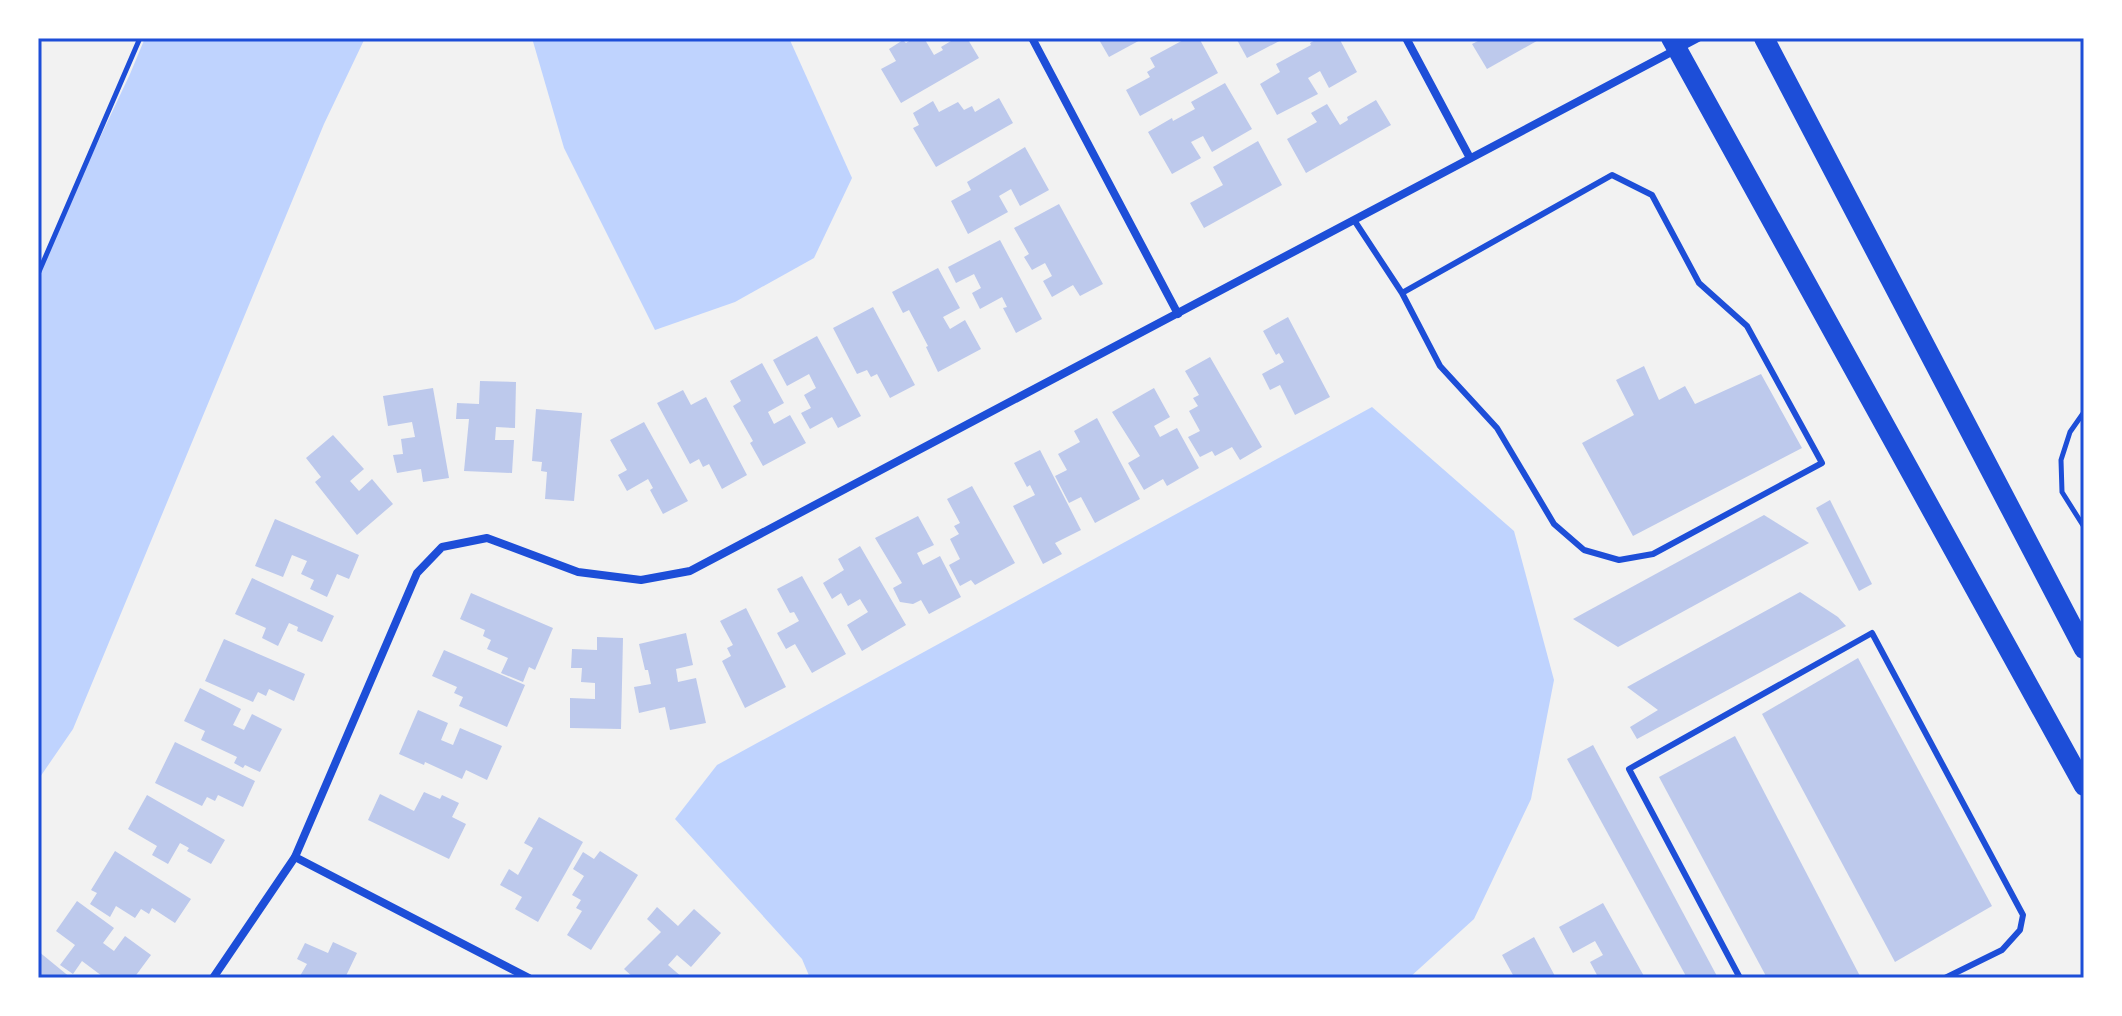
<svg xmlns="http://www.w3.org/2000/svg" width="2122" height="1016" font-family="'Space Grotesk',sans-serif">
<rect width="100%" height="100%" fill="#f2f2f2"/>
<g fill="#bfd3fe">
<path d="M145 38H365L324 124 73 729 38 780V269L130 74Z"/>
<path d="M532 38H789L852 178 814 258 735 302 655 330 564 148Z"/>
<path d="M1372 407 1514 531 1554 680 1531 799 1474 919 1409 978H810L802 959 675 819 717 765Z"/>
</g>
<g fill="#bdc9ec">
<path d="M914 38H924L934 55 943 50 941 47 956 38H967L979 58 901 103 881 69 896 61 889 49 903 40 906 43Z"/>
<path d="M1098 38H1144L1109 57Z"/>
<path d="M1187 38H1199L1218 73 1140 116 1126 90 1150 77 1147 72 1155 67 1150 58Z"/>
<path d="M1236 38H1285L1247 58Z"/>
<path d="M1319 38H1339L1357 72 1329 88 1320 71 1308 78 1318 94 1277 115 1260 84 1280 72 1276 64 1311 45 1310 43Z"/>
<path d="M1484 38H1542L1487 69 1472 44Z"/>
<path d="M1225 83 1252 129 1212 152 1203 136 1191 142 1201 158 1172 174 1148 132 1172 118 1173 121 1195 109 1191 102Z"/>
<path d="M999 98 1013 123 936 167 913 128 919 125 913 113 933 101 939 112 958 102 964 110 972 106 975 112Z"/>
<path d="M1376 100 1391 125 1306 173 1287 139 1317 122 1311 113 1327 104 1340 125 1348 120 1347 117Z"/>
<path d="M1258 141 1282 185 1204 228 1190 203 1223 185 1213 167Z"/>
<path d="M1025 147 1049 190 1020 206 1011 189 999 196 1008 212 968 234 951 201 971 190 967 182Z"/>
<path d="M1059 204 1103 284 1080 296 1073 285 1052 297 1043 281 1052 276 1045 263 1032 270 1024 257 1029 254 1014 228Z"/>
<path d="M1000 240 1042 319 1016 333 1003 308 1007 307 1002 297 980 309 972 293 981 288 974 274 956 283 948 267Z"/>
<path d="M938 268 960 308 943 317 950 329 965 320 981 349 938 372 926 347 928 346 909 310 903 313 892 292Z"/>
<path d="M873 307 915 385 890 398 877 374 871 377 867 370 857 374 833 328Z"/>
<path d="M1288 317 1330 397 1295 415 1280 385 1270 390 1262 374 1284 362 1279 353 1276 355 1263 331Z"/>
<path d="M817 336 861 416 838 428 832 417 810 429 801 413 811 408 804 395 816 388 809 374 787 386 773 360Z"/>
<path d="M1210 357 1262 447 1240 460 1232 447 1215 456 1212 451 1200 457 1188 437 1200 431 1189 411 1198 406 1193 398 1199 395 1185 371Z"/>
<path d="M762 363 784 403 768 412 774 424 790 415 806 443 763 466 750 443 753 441 733 406 741 401 730 381Z"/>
<path d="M1644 366 1659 400 1685 386 1695 404 1761 374 1802 448 1633 536 1582 443 1634 415 1616 380Z"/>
<path d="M480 381 516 382 515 428 496 427 495 440H514L512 473 464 471 469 419H456L457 403 479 404Z"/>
<path d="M433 388 449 478 423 482 421 469 397 473 393 455 403 454 401 439 415 437 412 422 388 426 383 396Z"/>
<path d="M1154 388 1170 417 1154 426 1160 437 1177 428 1199 468 1167 486 1163 479 1144 490 1128 463 1140 456 1112 412Z"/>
<path d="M683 390 691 405 706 397 747 475 722 489 709 464 703 467 699 459 690 464 657 403Z"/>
<path d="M536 409 582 413 574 501 545 499 547 472 541 471 542 462 532 461Z"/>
<path d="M1097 418 1140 499 1095 523 1081 497 1069 503 1055 476 1067 470 1058 454 1080 442 1074 431Z"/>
<path d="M644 422 688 501 663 514 650 490 653 488 648 479 627 491 618 475 627 470 610 440Z"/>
<path d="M333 435 364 469 350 481 359 491 372 479 393 504 357 535 315 482 321 477 306 458Z"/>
<path d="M1040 450 1081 530 1055 543 1062 554 1043 564 1013 506 1035 495 1030 485 1027 487 1014 463Z"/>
<path d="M972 486 1015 563 975 585 971 580 960 586 949 565 960 559 950 539 959 534 954 526 960 523 947 499Z"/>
<path d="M1830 500 1872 584 1859 591 1816 508Z"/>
<path d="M1764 515 1809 543 1618 647 1573 619Z"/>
<path d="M918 516 934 545 917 553 923 565 940 556 961 597 929 614 921 600 913 604 900 602 893 588 902 583 875 538Z"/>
<path d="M275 519 359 555 349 579 337 574 327 597 310 589 314 580 301 574 307 561 292 555 283 577 255 566Z"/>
<path d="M860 546 906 625 862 651 847 625 868 612 860 599 848 606 841 593 832 599 823 583 844 570 838 559Z"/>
<path d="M802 576 846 654 812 673 795 644 786 649 777 633 799 621 794 612 790 613 777 589Z"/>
<path d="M252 578 334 616 322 642 297 631 298 627 289 623 278 646 262 638 266 628 235 614Z"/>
<path d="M1800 592 1838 617 1846 626 1637 739 1630 727 1658 710 1627 687Z"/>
<path d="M471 593 553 628 535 670 529 667 523 682 501 673 508 658 487 649 491 640 483 636 485 630 460 619Z"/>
<path d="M746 608 786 687 745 708 722 661 731 656 727 648 733 645 720 621Z"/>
<path d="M686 633 693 665 676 669 678 682 696 678 706 723 670 730 665 707 639 713 634 687 651 684 648 670H645L639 644Z"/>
<path d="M597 637 623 638 621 729 570 728V698L595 699V683L581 682 582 668H571L572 649 597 650Z"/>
<path d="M224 639 305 674 294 701 269 689 266 696 258 692 253 702 205 681Z"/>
<path d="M444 650 525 685 507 727 459 706 463 697 454 693 457 687 432 676Z"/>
<path d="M1858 658 1992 906 1895 962 1762 714Z"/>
<path d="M200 688 241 709 233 725 244 730 252 714 282 729 260 772 245 765 243 768 234 763 237 757 201 740 205 731 184 721Z"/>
<path d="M418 710 448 723 441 740 453 745 460 728 502 746 487 780 466 770 462 779 425 762 424 765 399 754Z"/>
<path d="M1735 736 1861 978H1767L1659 777Z"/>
<path d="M175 742 255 781 243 807 218 795 215 801 207 797 202 806 155 783Z"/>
<path d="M1593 745 1718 978H1687L1567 759Z"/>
<path d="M424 792 440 799 442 795 459 803 452 817 466 824 449 859 368 820 380 794 414 811Z"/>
<path d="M147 795 225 840 211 864 187 851 189 848 180 843 168 864 152 855 157 846 128 829Z"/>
<path d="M539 817 583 842 538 922 515 909 522 897 500 885 509 869 518 875 533 848 524 843Z"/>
<path d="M115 851 191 899 175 923 152 908 149 914 141 909 135 918 116 906 110 917 90 904 97 893 91 890Z"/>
<path d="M600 851 638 875 591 950 567 935 582 911 576 908 581 900 572 895 584 876 573 869 583 852 594 859Z"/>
<path d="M77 901 114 928 103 943 114 951 125 936 151 955 134 978H100L102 976 82 961 73 974 60 965 75 945 56 931Z"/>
<path d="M1603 903 1645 978H1591L1597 975 1590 962 1603 955 1595 941 1573 953 1559 927Z"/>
<path d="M657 907 678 926 694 909 721 933 691 967 677 955 668 965 683 978H634L624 969 661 932 647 919Z"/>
<path d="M1534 937 1556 978H1509L1513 975 1502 955Z"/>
<path d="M333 942 357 953 345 978H304L300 976 307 964 297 959 305 943 328 953Z"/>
<path d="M38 951 71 978H38Z"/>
</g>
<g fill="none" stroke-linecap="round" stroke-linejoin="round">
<g stroke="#1d4ed8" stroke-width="5">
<path d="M38 274 140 38"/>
<path d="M2084 412 2070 432 2061 460 2062 492 2084 527"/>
</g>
<g stroke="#1d4ed8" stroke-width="6">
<path d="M1354 220 1402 293 1440 366 1497 428 1554 524 1584 550 1619 560 1653 554 1822 463 1747 326 1699 283 1652 195 1612 175 1402 293"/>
<path d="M1740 978 1629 769 1872 633 2023 915 2020 930 2002 950 1945 978"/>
</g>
<g stroke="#1d4ed8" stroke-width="8">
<path d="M1032 38 1178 314"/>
<path d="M1406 38 1470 158"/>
<path d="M295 857 529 978"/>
<path d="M213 978 295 857 417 573 442 547 487 538 578 572 641 580 690 571 1698 38"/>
</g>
<g stroke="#1d4ed8" stroke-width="20">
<path d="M1671 38 2084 786"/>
<path d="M1764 38 2084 649"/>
</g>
</g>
<rect width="2122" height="1016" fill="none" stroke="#ffffff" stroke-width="80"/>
<rect x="40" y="40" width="2042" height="936" fill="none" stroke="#1d4ed8" stroke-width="3"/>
</svg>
